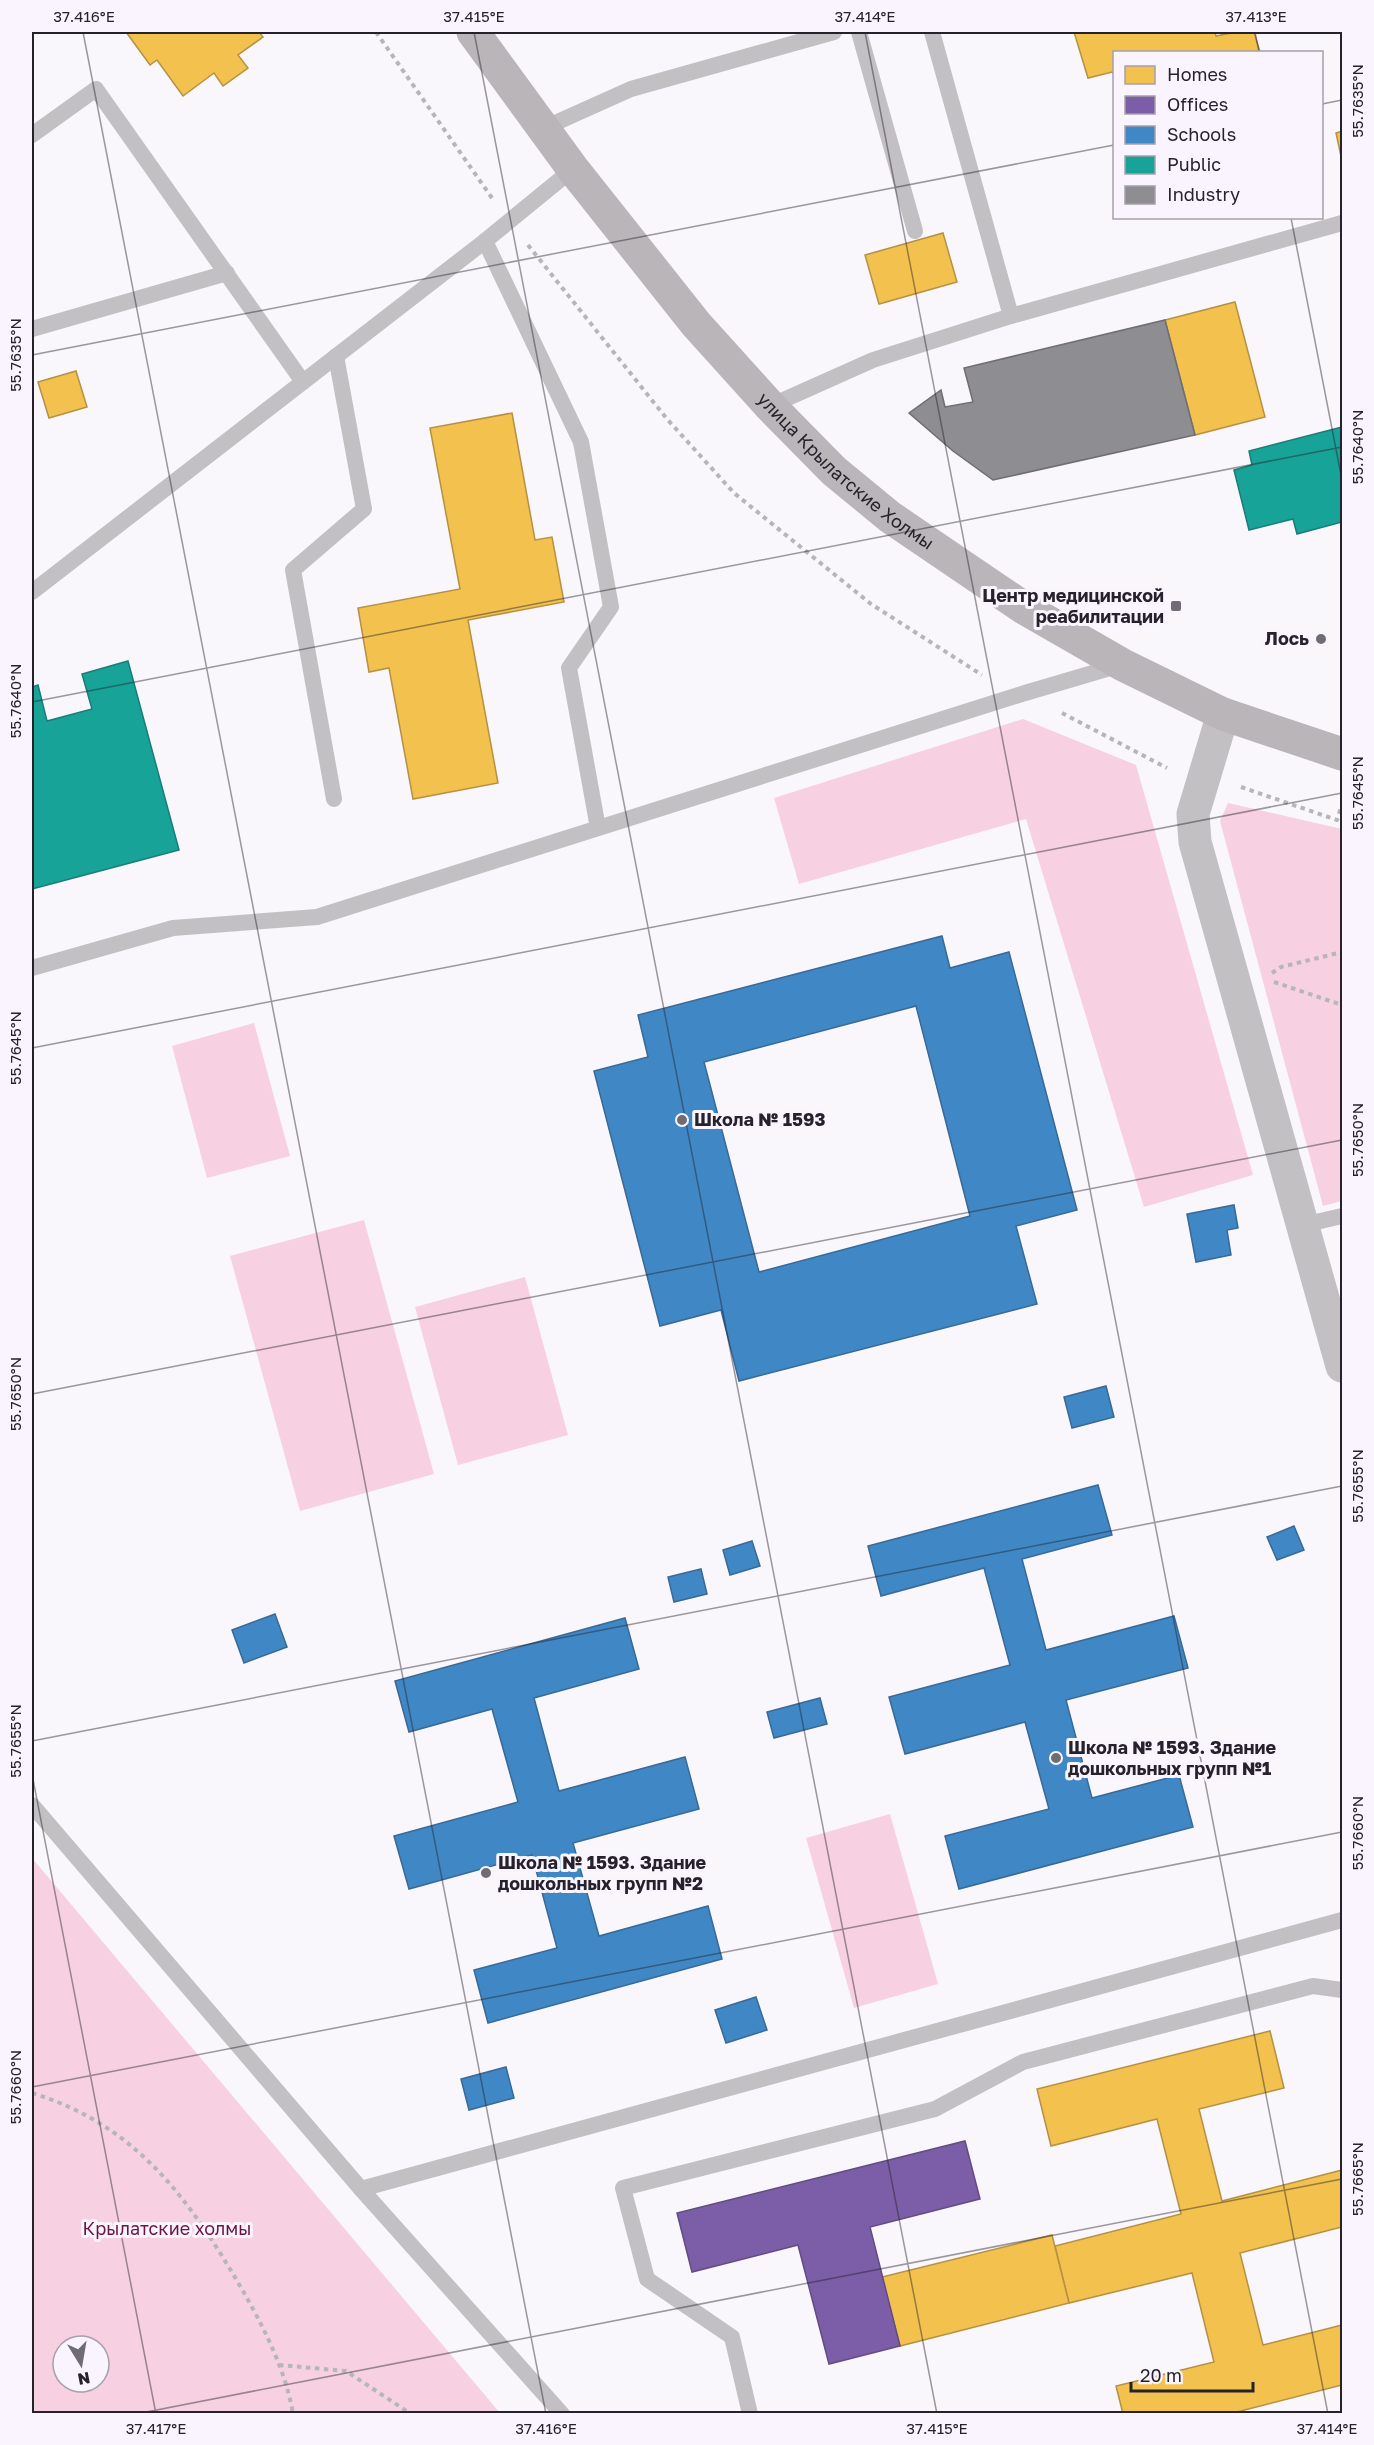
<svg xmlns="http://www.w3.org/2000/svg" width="1374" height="2445" font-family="'Golos Text',sans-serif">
<rect width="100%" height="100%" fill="#f9f6fc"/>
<g fill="#f7d1e2" fill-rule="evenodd">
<path d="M1023 719 1136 765 1253 1175 1144 1207 1026 819 799 884 774 798Z"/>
<path d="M1228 803 1342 829V1201L1323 1206 1220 821Z"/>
<path d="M254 1023 290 1156 207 1178 172 1046Z"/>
<path d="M364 1220 434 1474 300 1511 230 1256Z"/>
<path d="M525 1277 568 1435 458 1465 415 1307Z"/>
<path d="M890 1814 938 1984 854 2008 806 1838Z"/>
<path d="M32 1858 500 2413H32ZM63 2346H99V2382H63Z"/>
</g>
<g fill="#f2c14e" stroke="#b59144" stroke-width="1.5">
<path d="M126 32H259L263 37 238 55 248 68 223 86 214 73 183 96 157 60 150 65Z"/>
<path d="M1074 32H1215L1216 36 1236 32H1254L1260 52H1114V74L1112 72 1088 78Z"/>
<path d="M1342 131V161L1336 133Z"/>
<path d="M943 233 957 282 879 304 865 255Z"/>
<path d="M1235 302 1265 417 1195 435 1165 320Z"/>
<path d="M76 371 87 407 49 418 38 382Z"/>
<path d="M512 413 535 540 552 537 564 602 468 620 498 783 413 799 389 668 369 672 358 608 460 589 430 428Z"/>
<path d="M1270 2031 1284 2088 1199 2109 1222 2201 1342 2170V2227L1240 2253 1263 2345 1342 2325V2385L1229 2414H1123L1116 2386 1214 2362 1192 2273 1069 2303 1055 2246 1181 2214 1157 2119 1051 2146 1037 2089Z"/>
<path d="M1052 2235 1069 2303 900 2346 882 2277Z"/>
</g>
<path fill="#7b5ea7" stroke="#624c82" stroke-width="1.5" d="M965 2141 980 2199 870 2227 900 2346 829 2364 798 2245 692 2272 677 2213Z"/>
<g fill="#3f88c5" stroke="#386997" stroke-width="1.5" fill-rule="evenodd">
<path d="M942 936 950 968 1009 952 1077 1210 1016 1226 1037 1304 739 1381 721 1310 660 1326 594 1071 648 1057 638 1015ZM916 1006 970 1216 759 1272 704 1062Z"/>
<path d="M1234 1205 1238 1228 1227 1230 1231 1255 1196 1262 1187 1214Z"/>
<path d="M1106 1386 1114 1417 1072 1428 1064 1397Z"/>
<path d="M1098 1485 1112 1535 1022 1559 1046 1650 1174 1616 1188 1668 1066 1700 1092 1798 1179 1775 1193 1827 959 1889 945 1836 1049 1809 1025 1722 905 1754 889 1697 1010 1665 984 1568 881 1596 868 1546Z"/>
<path d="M1294 1526 1304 1550 1277 1560 1267 1537Z"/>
<path d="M752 1541 760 1566 730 1575 723 1550Z"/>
<path d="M701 1569 707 1594 674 1602 668 1577Z"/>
<path d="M275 1614 287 1647 244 1663 232 1630Z"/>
<path d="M625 1618 639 1669 534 1698 559 1791 685 1757 699 1809 573 1843 599 1936 708 1906 722 1959 488 2023 474 1970 557 1948 532 1855 409 1889 394 1836 518 1802 492 1709 409 1732 395 1681Z"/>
<path d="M820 1698 827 1724 774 1738 767 1712Z"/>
<path d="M756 1997 767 2030 726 2043 715 2010Z"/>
<path d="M506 2067 514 2098 469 2110 461 2079Z"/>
</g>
<g fill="#17a398" stroke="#1c7c77" stroke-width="1.5">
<path d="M1342 427V522L1297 534 1293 519 1249 530 1234 470 1252 465 1249 451Z"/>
<path d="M128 661 179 850 32 889V687L38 685 47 721 92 709 82 674Z"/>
</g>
<path fill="#8d8d92" stroke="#6e6d73" stroke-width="1.5" d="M1165 320 1195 435 993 480 953 451 909 413 941 390 945 407 973 402 964 368Z"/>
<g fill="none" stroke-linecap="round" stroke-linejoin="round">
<g stroke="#b8b5b9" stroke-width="4" stroke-dasharray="4.5 4.5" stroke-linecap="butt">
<path d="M376 32 492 198"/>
<path d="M528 245 667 419 734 493 871 604 982 675"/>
<path d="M1062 713 1167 768"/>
<path d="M1241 787 1337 820 1342 804"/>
<path d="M1272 973 1281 967 1342 952"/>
<path d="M1274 982 1342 1005"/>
<path d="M32 2093C137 2125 190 2200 243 2291 264 2328 286 2371 293 2414"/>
<path d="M279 2365 346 2371 411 2414"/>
</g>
<g stroke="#c3c0c3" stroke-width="16">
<path d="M859 32 915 231"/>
<path d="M932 32 1011 316 1342 223"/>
<path d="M544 128 631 89 834 32"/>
<path d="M32 135 96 89 303 382"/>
<path d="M485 241 581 442 611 607 569 668 598 828"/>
<path d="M32 329 227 273"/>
<path d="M770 406 873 360 1011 316"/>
<path d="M32 592 485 241 573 169"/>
<path d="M334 799 293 570 364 509 336 356"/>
<path d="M32 968 173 928 317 917 1025 693 1120 665"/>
<path d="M1303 1225 1342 1216"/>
<path d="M32 1805 361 2189 562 2414"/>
<path d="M361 2189 1342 1920"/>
<path d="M750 2414 732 2337 647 2279 623 2188 935 2109 1023 2062 1313 1986 1342 1990"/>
</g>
<path stroke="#c3c0c3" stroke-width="33" d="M1223 714 1193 814 1195 842 1342 1366"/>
<path stroke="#b9b5b9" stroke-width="33" id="s1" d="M473 32 573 169 696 324 770 406 834 471 890 517 1024 608 1123 665 1223 714 1342 754"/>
</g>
<path fill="none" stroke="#26222b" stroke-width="1.5" stroke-opacity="0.45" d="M83 32 546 2414M474 32 937 2414M865 32 1328 2414M1255 32 1259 52M1322 104 1342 100M1291 218 1342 480M32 355 1114 145M32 702 1342 447M32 1048 1342 793M32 1394 1342 1140M32 1741 1342 1486M32 1774 156 2414M32 2087 1342 1832M136 2414 1342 2179"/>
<g fill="#706c74" stroke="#f9f4fe" stroke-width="2">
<rect x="1170" y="600" width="12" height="12" rx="3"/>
<circle cx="1321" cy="639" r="6"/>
<circle cx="682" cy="1120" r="6"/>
<circle cx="1056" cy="1758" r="6"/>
<circle cx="486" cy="1873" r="6"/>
</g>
<g text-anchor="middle" stroke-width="6" stroke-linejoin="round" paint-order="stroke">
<g font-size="18" fill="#26222b" stroke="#f9f4fe">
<text dy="6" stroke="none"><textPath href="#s1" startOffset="578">улица Крылатские Холмы</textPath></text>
</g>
<g font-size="18" font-weight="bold" fill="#26222b" stroke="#f9f4fe" text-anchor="start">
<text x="1164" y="602" text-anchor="end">Центр медицинской<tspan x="1164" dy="21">реабилитации</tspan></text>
<text x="1309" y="645" text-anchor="end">Лось</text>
<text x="694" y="1126">Школа № 1593</text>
<text x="1068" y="1754">Школа № 1593. Здание<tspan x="1068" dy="21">дошкольных групп №1</tspan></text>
<text x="498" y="1869">Школа № 1593. Здание<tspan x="498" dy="21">дошкольных групп №2</tspan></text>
</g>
<g font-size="18" fill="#6d1441" stroke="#f9f4fe">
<text x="167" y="2235">Крылатские холмы</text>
</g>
</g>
<rect width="1374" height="2445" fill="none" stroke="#f9f4fe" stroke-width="66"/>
<rect x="1113" y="51" width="210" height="168" fill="#f9f4fe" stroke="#a5a0aa" stroke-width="1.5"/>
<rect x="1125" y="66" width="30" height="18" fill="#f2c14e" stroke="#a5a0aa" stroke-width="1.5"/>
<text x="1167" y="81" font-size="18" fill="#26222b">Homes</text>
<rect x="1125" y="96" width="30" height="18" fill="#7b5ea7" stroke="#a5a0aa" stroke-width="1.5"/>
<text x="1167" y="111" font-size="18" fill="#26222b">Offices</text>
<rect x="1125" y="126" width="30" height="18" fill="#3f88c5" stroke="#a5a0aa" stroke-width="1.5"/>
<text x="1167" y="141" font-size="18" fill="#26222b">Schools</text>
<rect x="1125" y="156" width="30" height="18" fill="#17a398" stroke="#a5a0aa" stroke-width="1.5"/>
<text x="1167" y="171" font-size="18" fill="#26222b">Public</text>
<rect x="1125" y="186" width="30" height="18" fill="#8d8d92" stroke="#a5a0aa" stroke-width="1.5"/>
<text x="1167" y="201" font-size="18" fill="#26222b">Industry</text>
<g transform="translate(81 2364) rotate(169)"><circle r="28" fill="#f9f4fe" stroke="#a5a0aa" stroke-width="1.5"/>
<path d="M0-4.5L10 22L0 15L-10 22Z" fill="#706c74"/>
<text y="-9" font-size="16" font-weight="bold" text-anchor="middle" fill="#26222b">N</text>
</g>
<path d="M1131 2382v9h122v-9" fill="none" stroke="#26222b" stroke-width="3"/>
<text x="1140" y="2382" font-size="18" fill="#26222b" stroke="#f9f4fe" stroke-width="4.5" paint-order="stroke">20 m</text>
<rect x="33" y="33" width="1308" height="2379" fill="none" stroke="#26222b" stroke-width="2"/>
<g font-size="15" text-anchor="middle" fill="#26222b">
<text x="84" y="22">37.416°E</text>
<text x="474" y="22">37.415°E</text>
<text x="865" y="22">37.414°E</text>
<text x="1256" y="22">37.413°E</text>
<text transform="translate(1358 101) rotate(-90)" y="5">55.7635°N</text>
<text transform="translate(16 355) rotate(-90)" y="5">55.7635°N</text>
<text transform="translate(1358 447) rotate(-90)" y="5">55.7640°N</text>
<text transform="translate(16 701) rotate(-90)" y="5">55.7640°N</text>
<text transform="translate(1358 793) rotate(-90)" y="5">55.7645°N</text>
<text transform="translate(16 1048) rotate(-90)" y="5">55.7645°N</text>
<text transform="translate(1358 1140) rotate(-90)" y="5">55.7650°N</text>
<text transform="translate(16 1394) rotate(-90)" y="5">55.7650°N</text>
<text transform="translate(1358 1486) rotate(-90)" y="5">55.7655°N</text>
<text transform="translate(16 1741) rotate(-90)" y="5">55.7655°N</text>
<text transform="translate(1358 1833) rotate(-90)" y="5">55.7660°N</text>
<text transform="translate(16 2087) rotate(-90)" y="5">55.7660°N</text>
<text transform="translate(1358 2179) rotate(-90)" y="5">55.7665°N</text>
<text x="156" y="2434">37.417°E</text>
<text x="546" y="2434">37.416°E</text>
<text x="937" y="2434">37.415°E</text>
<text x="1327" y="2434">37.414°E</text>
</g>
</svg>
